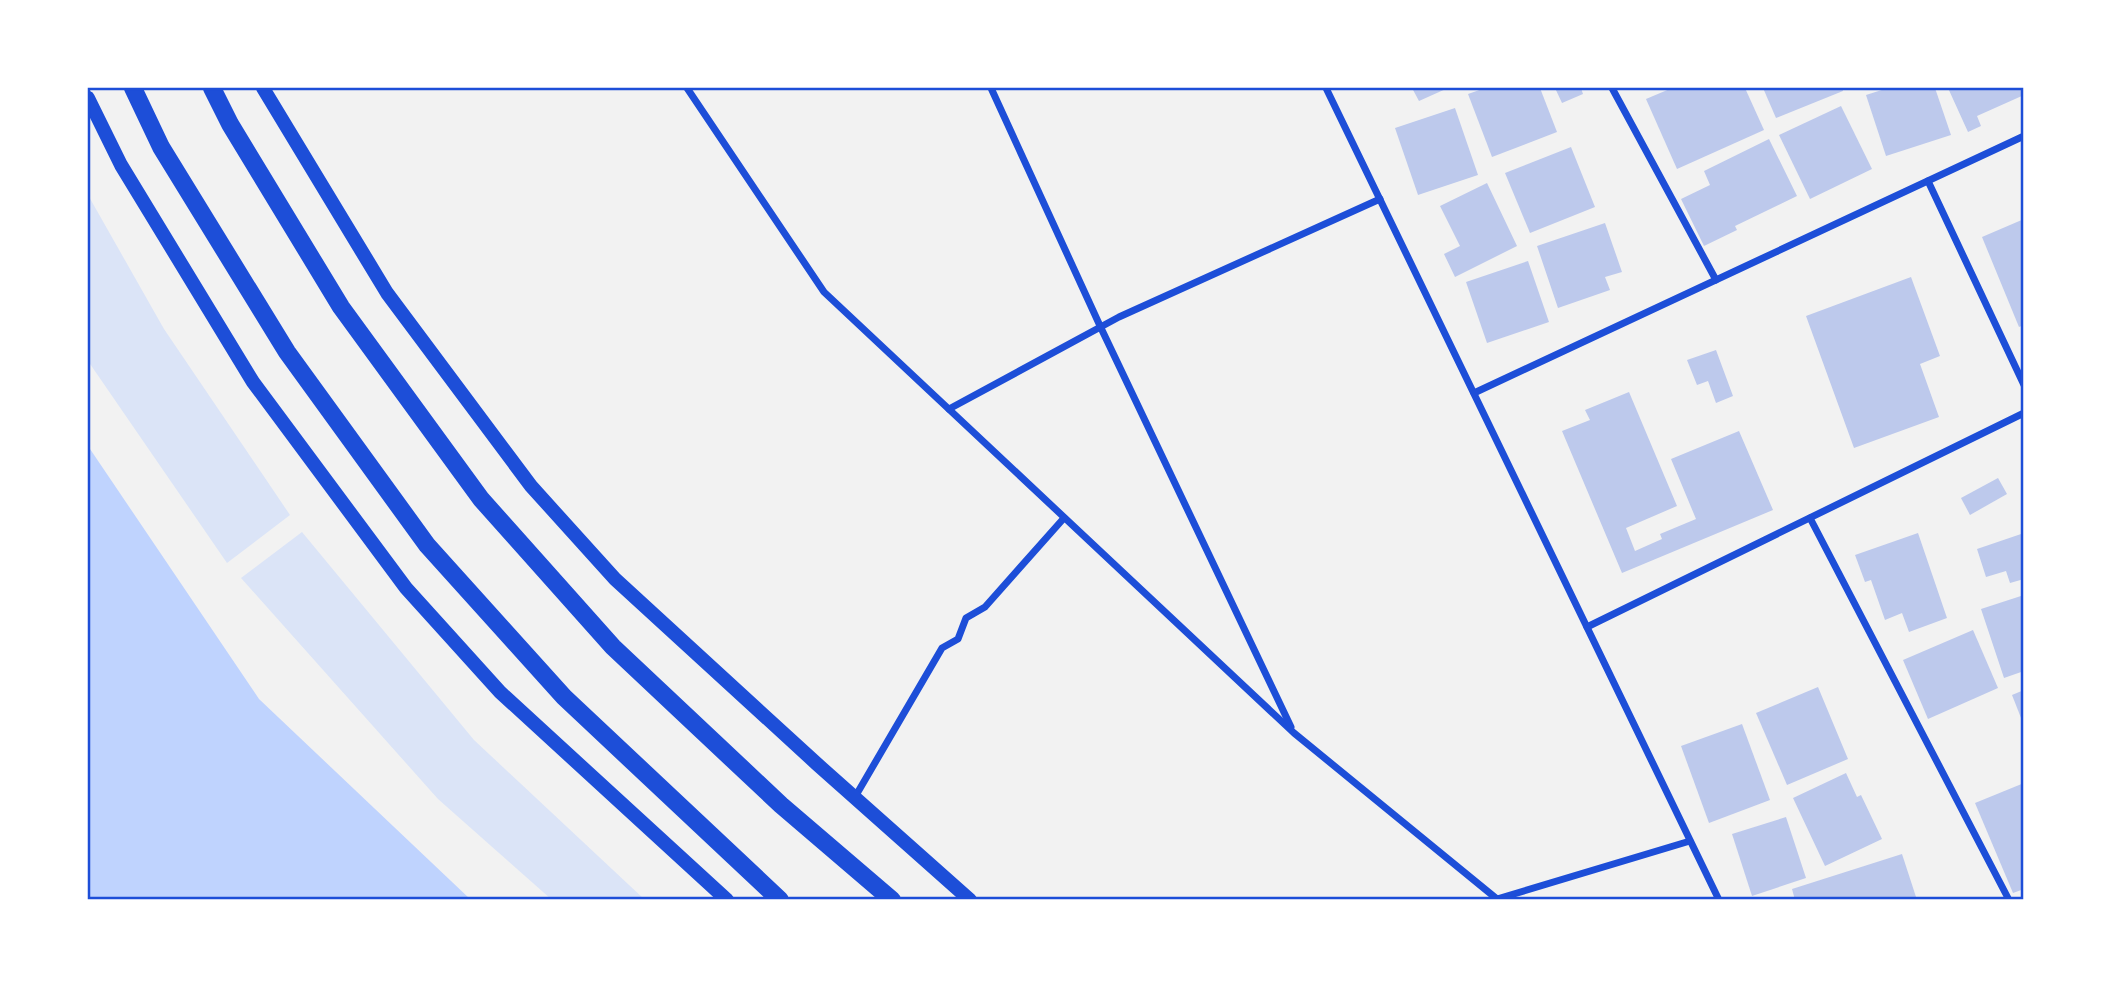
<svg xmlns="http://www.w3.org/2000/svg" width="2111" height="987" font-family="Poppins,sans-serif">
<rect width="100%" height="100%" fill="#f2f2f2"/>
<g fill="#dbe4f7">
<path d="M88 195 164 329 290 515 227 563 88 361Z"/>
<path d="M302 532 474 740 644 899H551L438 799 241 578Z"/>
</g>
<path fill="#bfd3fe" d="M88 446 259 699 470 899H88Z"/>
<g fill="#bdc9ec">
<path d="M1412 88H1448L1419 101Z"/>
<path d="M1485 88H1540L1557 132 1492 157 1468 94Z"/>
<path d="M1555 88H1581L1583 94 1562 103Z"/>
<path d="M1672 88H1745L1764 130 1677 169 1646 99Z"/>
<path d="M1763 88H1842L1843 91 1776 118Z"/>
<path d="M1888 88H1935L1951 135 1886 156 1866 95Z"/>
<path d="M1948 88H2024V95L1977 116 1981 126 1968 132Z"/>
<path d="M1841 106 1872 169 1810 199 1779 135Z"/>
<path d="M1455 108 1478 175 1418 195 1395 128Z"/>
<path d="M1769 139 1797 196 1735 226 1737 230 1704 246 1681 199 1710 185 1704 171Z"/>
<path d="M1571 147 1595 207 1530 233 1505 173Z"/>
<path d="M1487 183 1517 246 1455 277 1444 254 1460 246 1440 206Z"/>
<path d="M2024 219V325L2019 327 1982 237Z"/>
<path d="M1605 223 1622 272 1605 277 1610 290 1558 308 1537 246Z"/>
<path d="M1528 261 1549 322 1487 343 1466 282Z"/>
<path d="M1911 277 1940 356 1920 364 1939 417 1854 448 1806 316Z"/>
<path d="M1716 350 1733 396 1716 403 1708 381 1697 385 1687 360Z"/>
<path d="M1629 392 1677 506 1626 528 1635 551 1662 539 1660 534 1696 519 1671 459 1739 431 1773 510 1622 573 1562 431 1590 420 1585 410Z"/>
<path d="M1998 478 2007 494 1970 515 1961 498Z"/>
<path d="M1918 533 1947 618 1909 632 1902 613 1885 620 1871 580 1865 582 1855 555Z"/>
<path d="M2024 533V579L2010 583 2006 571 1986 577 1977 549Z"/>
<path d="M2024 595V671L2004 678 1981 609Z"/>
<path d="M1973 630 1998 688 1928 719 1903 660Z"/>
<path d="M1818 687 1848 759 1787 785 1756 713Z"/>
<path d="M2024 690V723H2023L2012 695Z"/>
<path d="M1742 724 1770 800 1709 823 1681 746Z"/>
<path d="M1846 773 1857 797 1861 795 1882 839 1825 866 1793 798Z"/>
<path d="M2024 783V889L2013 893 1975 803Z"/>
<path d="M1786 817 1806 878 1752 896 1732 834Z"/>
<path d="M1902 854 1917 900H1795L1792 889Z"/>
</g>
<g fill="none" stroke-linecap="round" stroke-linejoin="round">
<g stroke="#1d4ed8" stroke-width="7">
<path d="M687 88 824 292 1294 733 1497 899 1690 841"/>
<path d="M991 88 1101 328 1291 727"/>
<path d="M1326 88 1719 900"/>
<path d="M1612 88 1716 280"/>
<path d="M1928 181 2024 385"/>
<path d="M1474 393 2024 136"/>
<path d="M949 409 1119 317 1380 199"/>
<path d="M1810 518 2009 900"/>
<path d="M1587 627 2024 413"/>
<path d="M855 797 942 648 958 639 966 618 985 607 1064 518"/>
</g>
<g stroke="#1d4ed8" stroke-width="14">
<path d="M263 88 387 293 531 486 615 579 817 764 970 900"/>
<path d="M88 98 121 165 253 382 406 588 500 692 727 900"/>
</g>
<g stroke="#1d4ed8" stroke-width="18">
<path d="M133 88 161 147 287 352 427 545 564 697 780 900"/>
<path d="M212 88 230 124 341 307 481 499 613 647 781 805 892 900"/>
</g>
</g>
<rect width="2111" height="987" fill="none" stroke="#ffffff" stroke-width="178"/>
<rect x="89" y="89" width="1933" height="809" fill="none" stroke="#1d4ed8" stroke-width="2.5"/>
</svg>
